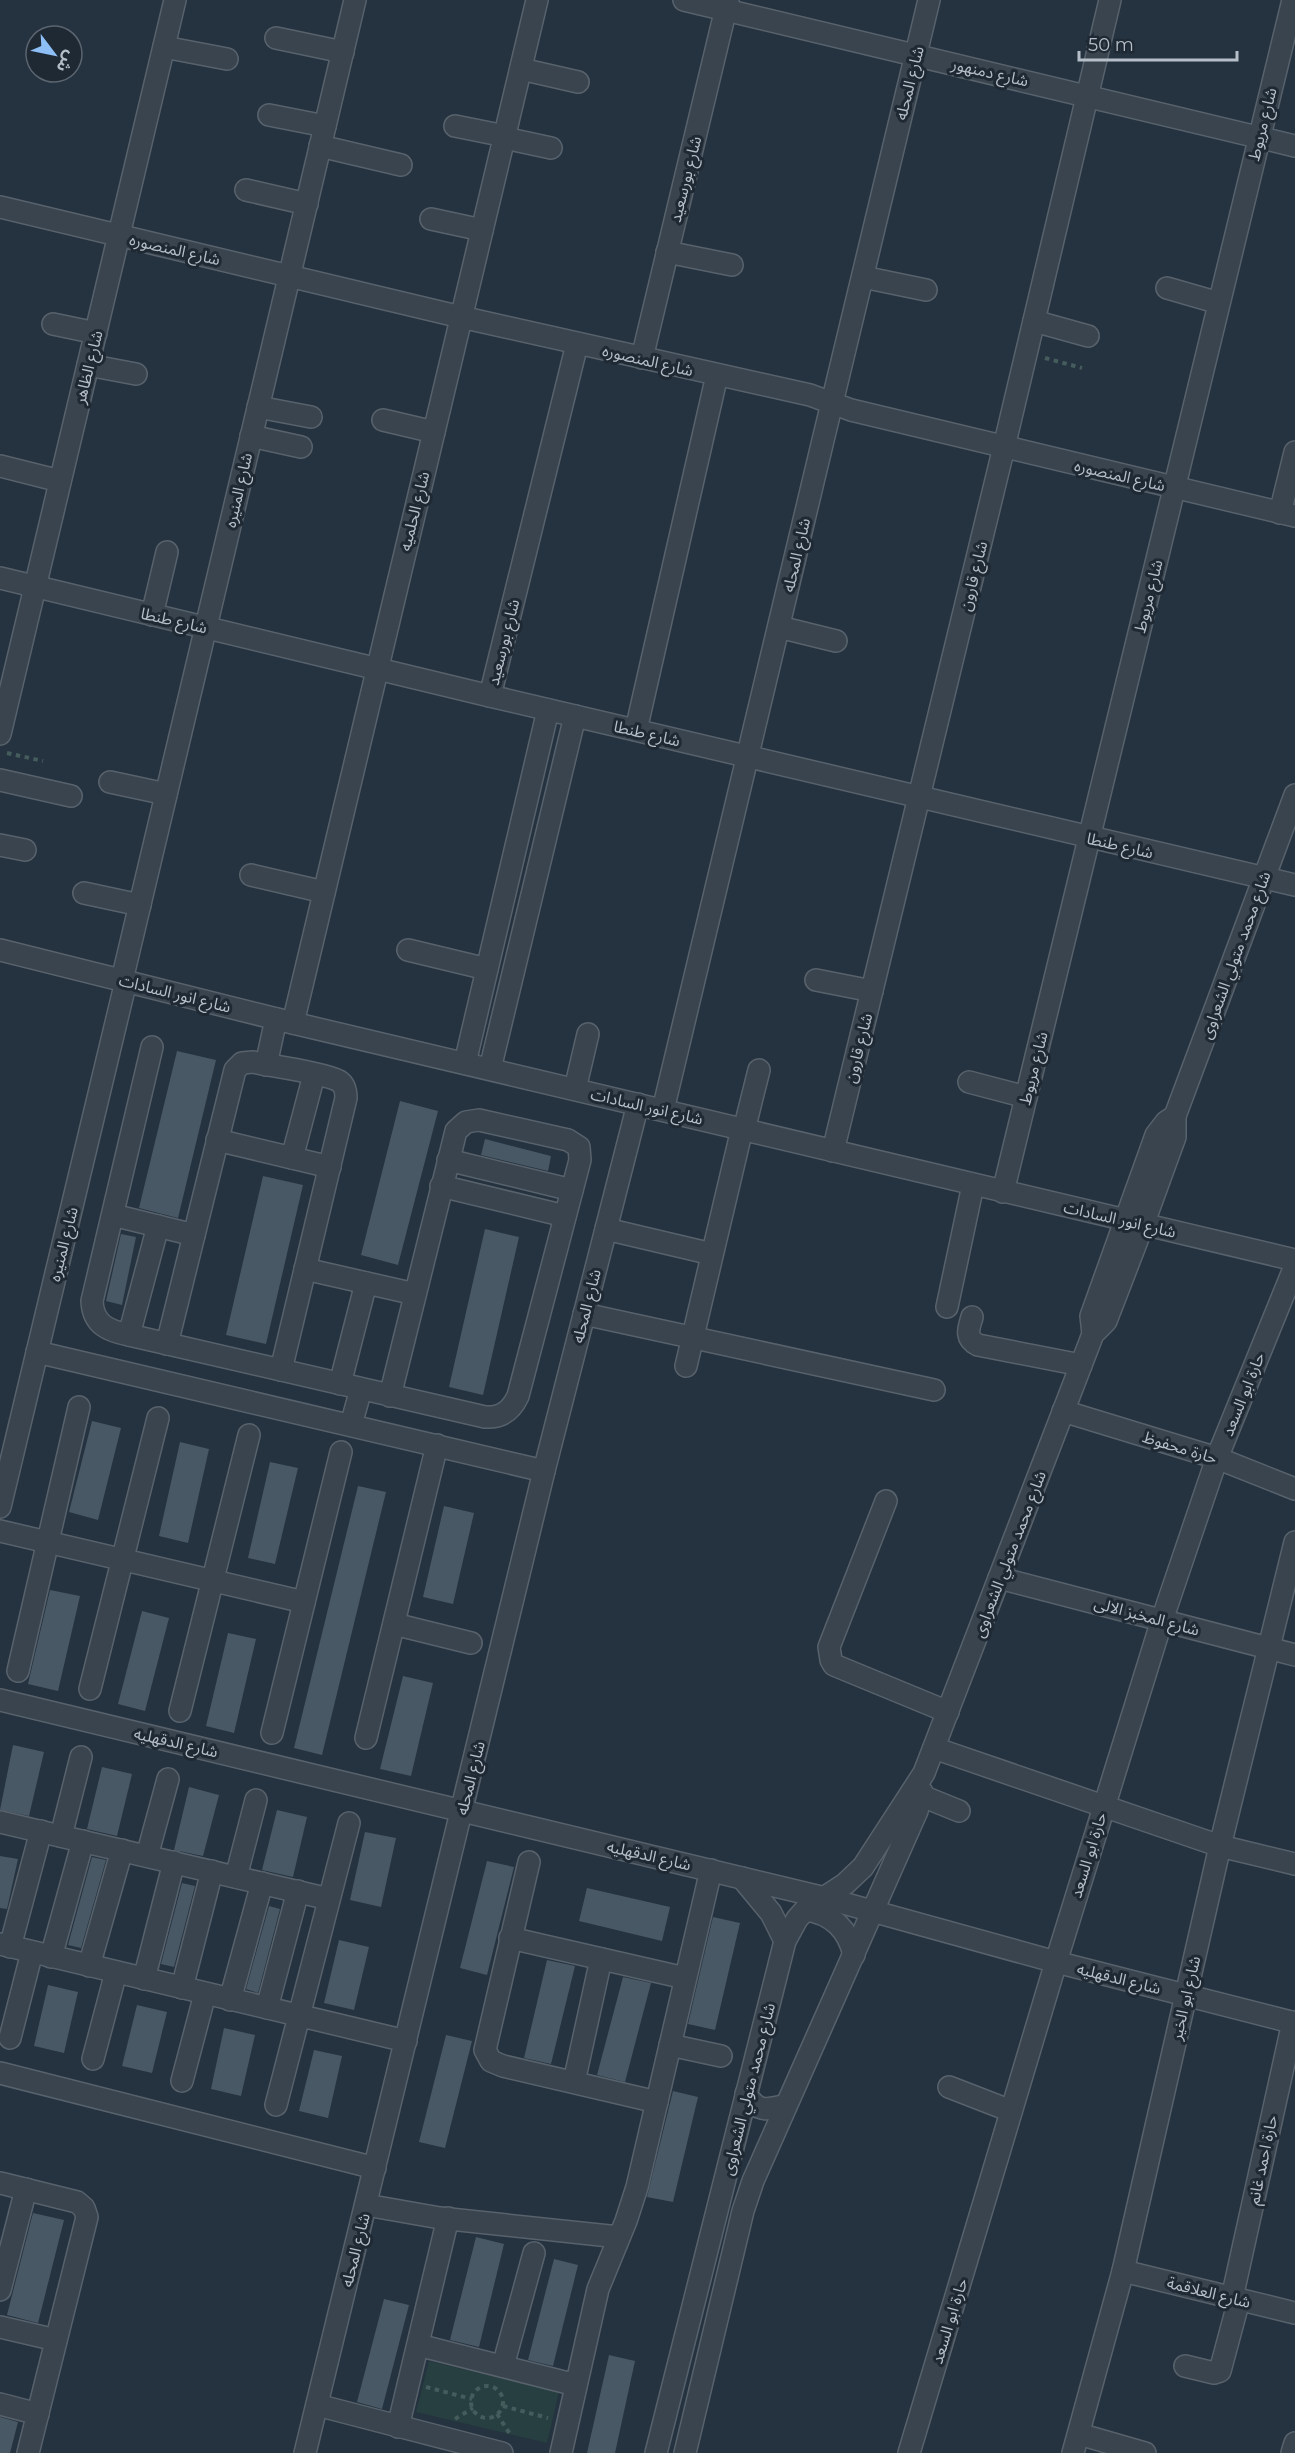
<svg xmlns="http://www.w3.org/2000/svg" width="1295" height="2453" font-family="Montserrat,'Noto Sans Arabic',sans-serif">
<rect width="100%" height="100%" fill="#25323f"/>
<path fill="#273f40" d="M429 2361 559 2392 547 2443 416 2412Z"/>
<g fill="#495865">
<path d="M177 1051 216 1060 178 1218 139 1208Z"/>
<path d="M400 1101 438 1111 398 1265 361 1255Z"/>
<path d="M485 1139 551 1156 548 1171 481 1155Z"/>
<path d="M263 1176 303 1185 266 1344 226 1335Z"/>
<path d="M485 1229 519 1237 483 1395 449 1387Z"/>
<path d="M121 1234 136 1237 122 1305 106 1301Z"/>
<path d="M92 1421 121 1428 98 1520 69 1512Z"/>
<path d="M180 1442 209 1449 188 1543 159 1536Z"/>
<path d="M270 1462 298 1468 275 1564 248 1558Z"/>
<path d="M358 1486 386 1492 322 1755 294 1748Z"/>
<path d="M444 1506 474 1513 453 1604 423 1597Z"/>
<path d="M50 1590 80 1596 58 1691 28 1684Z"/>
<path d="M142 1611 169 1618 145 1711 118 1704Z"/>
<path d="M228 1633 256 1639 234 1733 206 1726Z"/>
<path d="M403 1676 433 1683 411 1776 380 1769Z"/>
<path d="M13 1745 44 1752 29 1816 0 1810Z"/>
<path d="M102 1767 132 1774 117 1836 87 1829Z"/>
<path d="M189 1787 219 1795 203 1856 174 1850Z"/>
<path d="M277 1810 307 1817 293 1877 262 1870Z"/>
<path d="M365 1832 396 1838 381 1907 350 1900Z"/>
<path d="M0 1856 18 1859 7 1909 0 1908Z"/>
<path d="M92 1857 106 1860 81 1948 68 1945Z"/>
<path d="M487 1861 514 1867 487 1975 460 1968Z"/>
<path d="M182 1883 195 1886 174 1967 161 1964Z"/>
<path d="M587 1888 670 1907 662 1941 579 1921Z"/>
<path d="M269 1906 280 1909 258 1993 246 1989Z"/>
<path d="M713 1917 740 1923 715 2030 688 2024Z"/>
<path d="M339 1940 369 1947 354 2010 324 2003Z"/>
<path d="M547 1960 575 1966 551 2064 524 2058Z"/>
<path d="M623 1977 651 1983 625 2082 597 2075Z"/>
<path d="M48 1985 78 1992 64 2053 34 2046Z"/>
<path d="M137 2005 167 2012 152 2073 122 2066Z"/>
<path d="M224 2028 255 2035 241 2096 211 2089Z"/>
<path d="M446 2035 472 2041 445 2148 419 2142Z"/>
<path d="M314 2050 342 2056 328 2118 299 2111Z"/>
<path d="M673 2091 698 2097 673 2202 647 2197Z"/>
<path d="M33 2213 64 2220 38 2323 7 2315Z"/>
<path d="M476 2237 504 2244 479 2347 450 2340Z"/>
<path d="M554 2259 578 2265 553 2366 528 2360Z"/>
<path d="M384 2299 409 2305 382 2409 357 2402Z"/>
<path d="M609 2355 635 2361 615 2453H587Z"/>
<path d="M0 2417 18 2422 10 2453H0Z"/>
</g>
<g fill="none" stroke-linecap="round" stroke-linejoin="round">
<g stroke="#57626c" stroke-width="24">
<g id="minor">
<path d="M684 0 1295 146"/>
<path d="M276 38 343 52"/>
<path d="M164 47 227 59"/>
<path d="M521 69 578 82"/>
<path d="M269 115 325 126"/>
<path d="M455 126 505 136"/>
<path d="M504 138 551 148"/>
<path d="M320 146 401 165"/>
<path d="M246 190 307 204"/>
<path d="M0 207 461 317 810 395 851 410 1295 516"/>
<path d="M431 219 482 230"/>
<path d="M667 252 732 265"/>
<path d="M863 277 926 290"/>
<path d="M1167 288 1219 303"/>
<path d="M1034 321 1088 336"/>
<path d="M53 324 96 333"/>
<path d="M642 358 728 0"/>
<path d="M88 365 136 374"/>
<path d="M258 407 311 417"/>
<path d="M383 420 434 432"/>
<path d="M251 436 301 447"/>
<path d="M0 466 60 481"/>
<path d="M1280 513 1295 452"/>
<path d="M0 578 490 696 1295 885"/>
<path d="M152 615 167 552"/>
<path d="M779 627 836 641"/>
<path d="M490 696 577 344"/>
<path d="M636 730 717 375"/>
<path d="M0 734 175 0"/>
<path d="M0 780 71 796"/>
<path d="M110 782 166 794"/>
<path d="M0 845 25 850"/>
<path d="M251 875 324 892"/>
<path d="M84 893 140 905"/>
<path d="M0 950 293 1023 1295 1260"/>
<path d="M408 950 487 969"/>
<path d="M122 980 355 0"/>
<path d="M816 980 872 991"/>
<path d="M293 1023 537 0"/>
<path d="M152 1047 92 1301C93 1325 109 1331 129 1335L485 1417C501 1418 511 1411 518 1396L580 1160 579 1147 568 1140 479 1120 466 1122 456 1131 390 1396"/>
<path d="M465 1063 548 710"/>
<path d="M266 1065 276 1019"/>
<path d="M490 1069 575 716"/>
<path d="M969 1082 1026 1097"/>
<path d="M575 1089 588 1034"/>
<path d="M663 1110C749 740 841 370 929 0"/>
<path d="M744 1130 759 1070"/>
<path d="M217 1140 330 1167"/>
<path d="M833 1151 1004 447 1110 0"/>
<path d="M292 1158 314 1075"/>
<path d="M448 1160 572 1190"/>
<path d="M441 1186 565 1216"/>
<path d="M1003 1192 1293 0"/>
<path d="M113 1215 194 1235"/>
<path d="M606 1229 712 1254"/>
<path d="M305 1269 415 1294"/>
<path d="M947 1307 973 1185"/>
<path d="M584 1314 934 1390"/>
<path d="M972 1317C969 1328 964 1338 978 1345L1081 1365"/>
<path d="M1093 1334 1091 1316 1156 1135 1166 1122 1175 1116"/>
<path d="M129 1335 158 1226"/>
<path d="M167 1344 235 1070 242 1063 253 1062C271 1066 325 1073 339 1081 345 1085 346 1091 346 1098L281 1370"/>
<path d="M37 1352 544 1471"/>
<path d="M686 1366 742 1129"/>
<path d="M340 1384 366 1283"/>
<path d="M1063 1411 1217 1458 1295 1489"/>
<path d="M351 1425 361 1389"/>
<path d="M886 1501 829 1647 831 1660 834 1665 948 1712"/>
<path d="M0 1507 126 981"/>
<path d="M0 1531 304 1602"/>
<path d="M999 1578 1295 1655"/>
<path d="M394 1624 471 1643"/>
<path d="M18 1671 79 1407"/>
<path d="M90 1689 158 1418"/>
<path d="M0 1700 825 1898 1056 1962 1295 2023"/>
<path d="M180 1711 249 1435"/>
<path d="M272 1733 341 1452"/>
<path d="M366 1738 437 1445"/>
<path d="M934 1748 1220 1846 1295 1864"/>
<path d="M922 1796 959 1811"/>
<path d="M0 1822 329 1899"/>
<path d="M61 1836 81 1757"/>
<path d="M147 1856 168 1779"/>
<path d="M529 1862 485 2050 491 2061 503 2066 657 2102"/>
<path d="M236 1877 256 1800"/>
<path d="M742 1878 771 1913 785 1941"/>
<path d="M805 1910C832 1913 848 1929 854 1955"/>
<path d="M510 1938 685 1978"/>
<path d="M0 1944 406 2041"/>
<path d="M10 1947 41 1831"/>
<path d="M51 1957 83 1841"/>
<path d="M89 1966 122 1850"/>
<path d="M144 1979 174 1862"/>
<path d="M182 1988 212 1871"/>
<path d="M230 2000 262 1883"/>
<path d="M267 2008 298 1891"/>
<path d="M10 2038 32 1952"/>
<path d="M670 2045 721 2056"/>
<path d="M93 2059 116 1972"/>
<path d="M0 2073 375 2168"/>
<path d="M182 2081 205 1994"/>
<path d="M574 2082 601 1959"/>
<path d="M949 2087 1011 2111"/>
<path d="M746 2094C758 2113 766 2110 786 2105"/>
<path d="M276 2105 349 1823"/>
<path d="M0 2183 77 2202 84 2208 87 2217 28 2453"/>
<path d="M366 2205 440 2218 619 2237"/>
<path d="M1123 2271 1295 2313"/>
<path d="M0 2290 26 2189"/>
<path d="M1232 2298 1293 2022"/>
<path d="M0 2327 56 2340"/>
<path d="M418 2345 576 2385"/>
<path d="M503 2366 534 2253"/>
<path d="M1185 2366 1214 2373 1220 2371 1239 2300"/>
<path d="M0 2404 38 2414"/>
<path d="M317 2405 502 2453"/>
<path d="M398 2427 448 2218"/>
<path d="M1079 2434 1145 2453"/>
<path d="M305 2453 544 1471 638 1104"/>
<path d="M561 2453 598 2289 626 2221 637 2187 711 1870"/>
<path d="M656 2453 785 1941 797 1919 805 1910 845 1884 863 1867 924 1773 1093 1334 1106 1321 1143 1225 1175 1137V1116L1295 795"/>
<path d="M685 2453 743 2211 753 2181 917 1811 922 1792"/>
<path d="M909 2453 1056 1962 1162 1620 1217 1458 1295 1266"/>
<path d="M1073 2453 1123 2271 1220 1846 1295 1542"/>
<path d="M1292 2453 1295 2443"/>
</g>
</g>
<g stroke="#455c5d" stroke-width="4" stroke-dasharray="4.5 4.5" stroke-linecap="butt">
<path d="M1045 358 1082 368"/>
<path d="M7 753 43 761"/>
<circle cx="487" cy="2402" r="16"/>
<path d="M426 2387 472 2399"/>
<path d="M503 2406 548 2418"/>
<path d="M497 2414 510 2434"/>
<path d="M455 2419 473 2408"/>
</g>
<use href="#minor" stroke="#39444f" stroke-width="21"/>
</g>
<g text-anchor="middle" stroke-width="6" stroke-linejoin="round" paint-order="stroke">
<g font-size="16" fill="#b6bfc9" stroke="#1e2934">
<text transform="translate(990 72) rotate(13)" y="6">شارع دمنهور</text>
<text transform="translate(909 83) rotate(-76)" y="6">شارع المحله</text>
<text transform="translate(1262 124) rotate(-76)" y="6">شارع مريوط</text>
<text transform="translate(685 179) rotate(-76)" y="6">شارع بورسعيد</text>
<text transform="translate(175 249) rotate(13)" y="6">شارع المنصوره</text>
<text transform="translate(648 360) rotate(13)" y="6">شارع المنصوره</text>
<text transform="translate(88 367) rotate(-76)" y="6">شارع الظاهر</text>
<text transform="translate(1120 475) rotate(13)" y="6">شارع المنصوره</text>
<text transform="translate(238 490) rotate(-77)" y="6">شارع المنيره</text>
<text transform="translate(414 511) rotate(-76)" y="6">شارع الحلميه</text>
<text transform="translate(796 555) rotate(-77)" y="6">شارع المحله</text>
<text transform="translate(973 576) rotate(-76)" y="6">شارع قارون</text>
<text transform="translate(1148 596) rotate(-76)" y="6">شارع مريوط</text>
<text transform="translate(174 620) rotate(13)" y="6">شارع طنطا</text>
<text transform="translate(503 642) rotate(-76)" y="6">شارع بورسعيد</text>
<text transform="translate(647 733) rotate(13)" y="6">شارع طنطا</text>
<text transform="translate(1120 845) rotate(13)" y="6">شارع طنطا</text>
<text transform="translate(1235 955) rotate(-70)" y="6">شارع محمد متولي الشعراوى</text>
<text transform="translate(175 993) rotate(14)" y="6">شارع انور السادات</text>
<text transform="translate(858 1048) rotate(-76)" y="6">شارع قارون</text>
<text transform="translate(1033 1068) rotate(-76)" y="6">شارع مريوط</text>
<text transform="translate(647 1106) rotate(13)" y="6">شارع انور السادات</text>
<text transform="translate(1120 1219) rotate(13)" y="6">شارع انور السادات</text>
<text transform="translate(63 1244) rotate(-76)" y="6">شارع المنيره</text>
<text transform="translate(586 1306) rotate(-76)" y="6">شارع المحله</text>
<text transform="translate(1243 1394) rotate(-68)" y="6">حارة ابو السعد</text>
<text transform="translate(1180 1447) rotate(17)" y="6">حارة محفوظ</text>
<text transform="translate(1009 1554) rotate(-69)" y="6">شارع محمد متولي الشعراوى</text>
<text transform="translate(1147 1616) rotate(15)" y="6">شارع المخبز الالى</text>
<text transform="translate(176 1742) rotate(13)" y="6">شارع الدقهليه</text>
<text transform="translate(470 1778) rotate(-76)" y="6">شارع المحله</text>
<text transform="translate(649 1855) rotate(13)" y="6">شارع الدقهليه</text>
<text transform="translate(1088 1855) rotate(-73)" y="6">حارة ابو السعد</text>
<text transform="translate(1119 1978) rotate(14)" y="6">شارع الدقهليه</text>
<text transform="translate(1185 1998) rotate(-77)" y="6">شارع ابو الخير</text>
<text transform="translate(748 2089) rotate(-76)" y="6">شارع محمد متولي الشعراوى</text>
<text transform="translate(1262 2160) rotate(-78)" y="6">حارة احمد غانم</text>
<text transform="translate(355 2250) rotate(-76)" y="6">شارع المحله</text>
<text transform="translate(1209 2292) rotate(14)" y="6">شارع العلاقمة</text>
<text transform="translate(949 2321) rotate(-73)" y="6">حارة ابو السعد</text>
</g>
</g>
<g transform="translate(54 54) rotate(122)"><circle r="28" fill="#1e2934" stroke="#5b6570" stroke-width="1.5"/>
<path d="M0-4.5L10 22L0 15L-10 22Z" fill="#8ebef6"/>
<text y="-9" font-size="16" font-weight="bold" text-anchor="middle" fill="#b6bfc9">ش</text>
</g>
<path d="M1079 51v9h158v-9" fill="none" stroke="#b6bfc9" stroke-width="3"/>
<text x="1088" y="51" font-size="18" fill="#b6bfc9" stroke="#1e2934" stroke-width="4.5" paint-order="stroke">50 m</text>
</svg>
